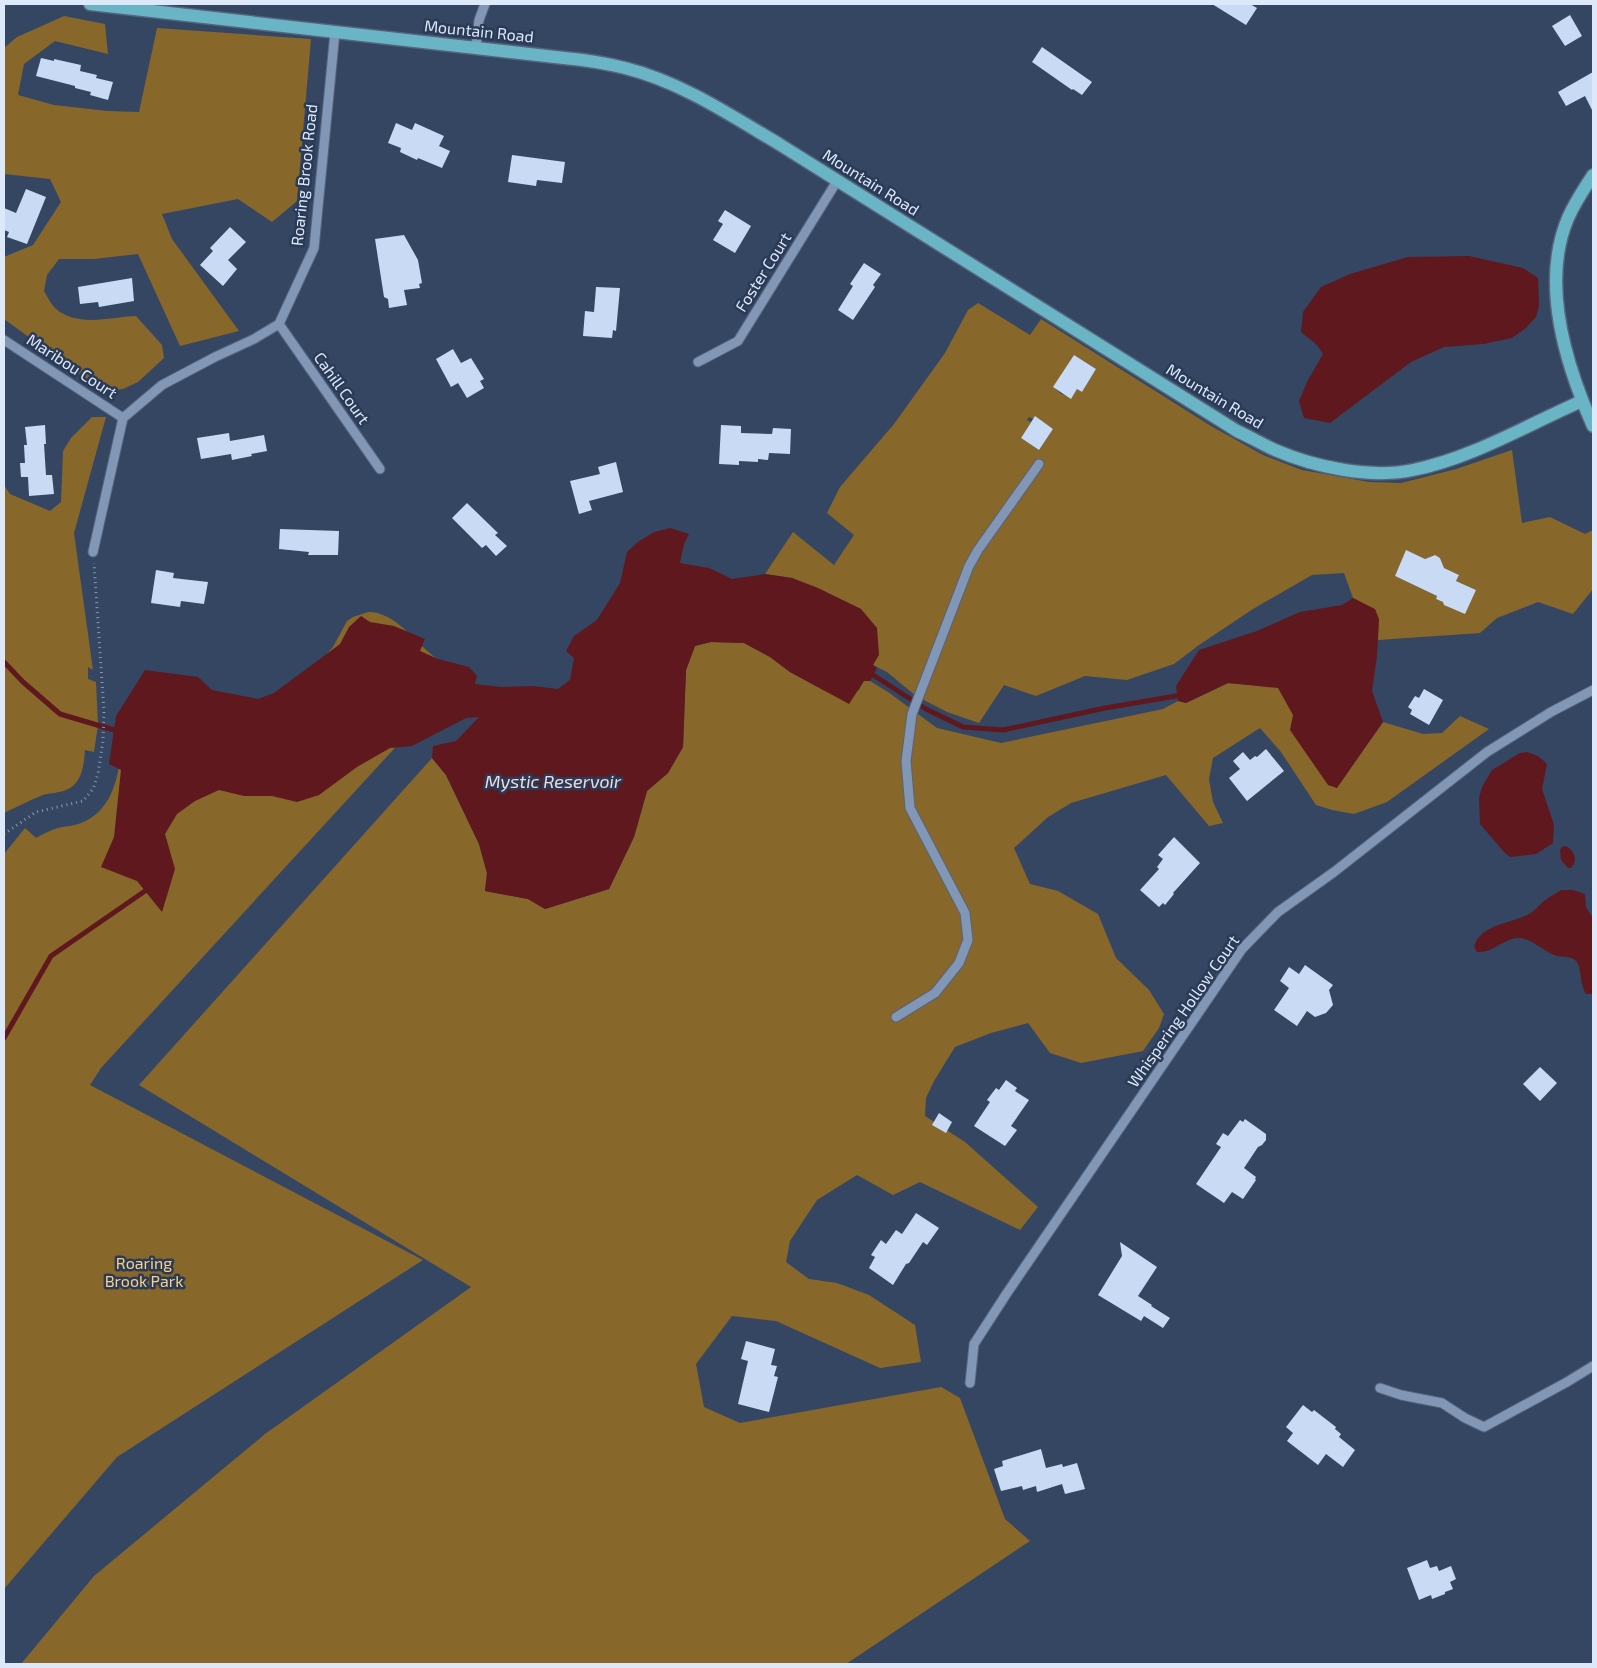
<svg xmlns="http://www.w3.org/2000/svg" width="1597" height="1668" font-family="'Exo 2',sans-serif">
<rect width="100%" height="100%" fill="#354662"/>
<g fill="#88672a" fill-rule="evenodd">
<path d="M64 16 105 24 108 54 55 41 24 64 18 95 54 105 108 111 139 112 157 28 311 39 297 201 272 222 238 199 162 214 172 239 239 331 180 346 138 254 94 259H59L47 275 44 291C47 296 51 304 55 308 77 328 110 317 136 316L162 345 164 358 138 382 123 389 103 391 4 319V257L33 245 61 202 50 179 4 174V48L17 37Z"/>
<path d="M978 303 1030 335 1041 319 1211 426 1263 455 1302 470 1369 482 1401 483 1456 469 1512 450 1522 523 1550 517 1585 534 1593 530V589L1573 614 1538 602 1497 618 1480 633 1378 640C1379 611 1379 612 1353 598L1344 573 1312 575 1253 609 1199 645 1174 664 1127 680 1085 676 1036 696 1004 685 979 723 947 712 916 696 887 672 873 665 875 660 861 609 792 578 765 574 793 532 834 565 854 535 827 513 840 487 894 424 945 353 968 310ZM1074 355 1096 369 1082 392 1077 389 1071 398 1060 393 1054 387ZM1029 417 1033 419 1035 417 1053 429 1039 450 1021 438 1031 422 1027 420ZM1406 551 1425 559 1434 555 1440 558 1444 568 1459 575 1456 581 1476 590 1443 602 1436 599 1437 596 1395 576Z"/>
<path d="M92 417H106L74 533 93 670 88 667V679L96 682 98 725 94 752 85 750C84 765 82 784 66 790 59 793 50 793 43 795 30 800 17 807 4 813V485L10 494 50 511 61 502 63 451 71 438Z"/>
<path d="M368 612C393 611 414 640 432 655 441 663 451 670 460 677L101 1068 90 1085 423 1260 117 1457 4 1589V854L25 828 36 838C43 834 51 830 58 828 66 826 74 826 81 823 114 810 119 774 122 743L257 712 305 678 333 647 347 621 353 617Z"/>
<path d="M711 642 744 643 770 657 790 672 825 691 859 690 864 680 870 681 888 692 937 728 1001 743 1163 709 1178 701 1186 703 1228 683 1278 687 1336 788 1383 722 1423 734 1442 733 1460 716 1489 729 1387 802 1354 814 1332 810 1316 805 1281 752 1260 728 1213 758 1209 779 1213 802 1223 823 1209 826 1166 775 1071 803 1048 817 1014 848 1030 884 1058 891 1098 914 1116 958 1149 990 1164 1014 1159 1028 1143 1051 1081 1063 1050 1053 1028 1023 991 1033 955 1047 934 1081 926 1098 925 1116 965 1142 1038 1207 1020 1230 920 1182 893 1195 857 1175 817 1200 790 1241 786 1262 809 1279 837 1283 869 1295 915 1325 921 1362 880 1368 776 1321 732 1316 696 1364 704 1407 740 1423 941 1387 960 1398 1005 1519 1030 1541 846 1664H21L94 1576 265 1434 471 1287 139 1085 432 758 446 775 479 844 487 873 485 891 528 899 545 909 609 889 634 837 647 791 668 773 683 747 686 670 695 646Z"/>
</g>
<g fill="#5e181e">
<path d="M1469 256 1523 268 1538 278 1539 306 1536 317 1526 328 1512 338 1483 344 1444 347 1411 362 1330 423 1304 418 1299 401 1307 382 1323 354 1317 345 1301 332 1303 312 1321 287 1350 274 1408 257Z"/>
<path d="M670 528 689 534 684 544 680 563 709 568 732 579 765 574 792 578 818 588 861 609 877 628 879 655 873 665 877 668 870 681H864L849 704 790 672 770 657 744 643 711 642 695 646 686 670 683 747 668 773 647 791 634 837 609 889 545 909 528 899 485 891 487 873 479 844 446 775 432 758 433 746 456 741 479 717 466 718 412 746 390 748 357 767 319 795 297 802 272 796H244L219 790 195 801 177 814 165 834 175 869 162 912 137 881 101 867 114 837 121 770 109 764 116 716 145 670 198 677 212 690 258 699 274 693 340 644 349 627 361 616 370 622 394 626 425 639 420 651 438 659 469 667 477 676 475 684 502 687 534 686 558 689 570 680 574 658 566 651 574 636 597 620 620 583 627 552 638 542 654 532Z"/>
<path d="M1353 598 1375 609 1379 619 1377 656 1372 691 1383 722 1337 788 1328 785 1290 730 1293 715 1278 688 1228 683 1186 703 1178 701 1176 686 1199 650 1257 631 1300 612 1342 605Z"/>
<path d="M1527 752 1538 756 1547 764 1542 789 1554 825 1553 843 1536 854 1510 857 1504 852 1480 824 1479 798 1482 787 1492 770 1520 753Z"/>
<path d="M1563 846 1568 847C1575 853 1578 861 1571 868H1568L1561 860 1560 850Z"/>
<path d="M1561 890H1573L1585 894 1586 907 1593 918V993L1592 994H1586C1580 985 1582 974 1578 964 1574 955 1562 958 1554 955 1541 950 1528 934 1512 939 1499 943 1491 953 1477 952L1474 947C1480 924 1511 924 1529 914 1535 911 1539 905 1544 901 1549 897 1555 894 1561 890Z"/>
</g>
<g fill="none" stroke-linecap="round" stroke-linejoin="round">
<g stroke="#5e181e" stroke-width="5">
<path d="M4 662 23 682 60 714 114 730"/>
<path d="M873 675 926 709 963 727 1003 730 1105 708 1176 696"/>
<path d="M4 1038 51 956 145 891"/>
</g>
</g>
<g fill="#c9daf4">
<path d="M1212 4H1250L1257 8 1246 25Z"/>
<path d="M1570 15 1582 36 1565 46 1552 26Z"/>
<path d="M1042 47 1092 82 1082 95 1073 89 1072 90 1032 62Z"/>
<path d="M41 58 54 61V59L81 65 80 71 97 75 96 78 113 82 108 100 90 95 91 92 75 88V86L36 76Z"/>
<path d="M1593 72V112L1585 96 1566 106 1558 92Z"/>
<path d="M396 123 412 130 415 123 444 136 439 146 450 151 442 168 418 158 417 160 400 152 401 148 388 143Z"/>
<path d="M512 155 565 162 562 183 537 180 536 186 508 182Z"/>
<path d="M26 189 46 197 27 244 7 237 9 232 4 230V208L16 213Z"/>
<path d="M725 210 751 226 735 253 713 240 723 224 718 221Z"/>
<path d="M230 227 246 242 228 260 237 269 223 286 200 265 213 251 210 248Z"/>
<path d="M404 235 418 260 422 283 419 284 420 288 404 290 407 305 389 308 388 299 384 297 375 239Z"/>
<path d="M864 263 881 274 873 285 875 287 853 320 838 310 853 286 850 284Z"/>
<path d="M132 278 134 301 99 307 98 302 80 304 78 287Z"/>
<path d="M596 287 620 288 616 331 613 330 612 338 583 336 585 311 594 312Z"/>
<path d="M453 349 461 363 471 358 484 379 480 381 484 388 467 398 458 383 451 387 436 359Z"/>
<path d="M1074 355 1096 369 1082 392 1077 389 1071 399 1053 387Z"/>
<path d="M1035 416 1053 429 1039 450 1021 438Z"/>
<path d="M45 425 46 444H44L46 475H52L54 494 29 496 28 477H21L20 463H25L24 445H27L25 427Z"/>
<path d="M721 425 741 426V433L772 434 773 428 791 429 790 454 769 453 768 460 758 459V462L739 461V465L719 464Z"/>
<path d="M229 433 230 441 264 435 267 451 251 454 252 456 232 460 231 454 201 459 197 438Z"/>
<path d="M616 462 623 492 589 501 592 510 579 514 570 481 600 474 598 467Z"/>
<path d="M467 503 498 533 495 535 507 546 496 556 486 545 482 548 452 518Z"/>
<path d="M280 529 339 531 338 555H308L309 552 279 549Z"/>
<path d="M1406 550 1425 559 1435 555 1440 558 1444 568 1459 575 1456 581 1476 590 1465 614 1444 605 1443 602 1436 599 1437 596 1395 576Z"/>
<path d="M156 570 174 573 173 578 208 582 204 604 181 601 180 607 151 603Z"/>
<path d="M1424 689 1443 700 1429 725 1410 714 1412 710 1408 707 1415 696 1419 698Z"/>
<path d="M1266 749 1284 771 1247 801 1229 778 1240 769 1233 761 1243 752 1250 760 1255 756 1257 757Z"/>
<path d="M1174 837 1200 863 1173 893 1174 894 1165 905 1163 903 1159 907 1140 890 1159 869 1157 867 1163 859 1158 855Z"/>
<path d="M1305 965 1333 985 1329 990 1333 1005 1326 1013 1315 1017 1307 1011 1297 1026 1274 1010 1289 988 1280 981 1289 967 1299 974Z"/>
<path d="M1540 1067 1557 1083 1540 1101 1523 1084Z"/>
<path d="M1006 1080 1017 1088 1015 1091 1029 1100 1011 1126 1017 1130 1005 1146 974 1126 990 1102 987 1100 996 1088 999 1090Z"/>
<path d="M939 1113 952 1122 946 1133 932 1125Z"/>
<path d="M1245 1119 1266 1134V1140L1262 1145 1258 1147 1244 1168 1256 1177 1255 1179 1256 1180 1243 1199 1232 1192 1224 1203 1196 1184 1221 1147 1216 1144 1223 1133 1228 1136 1240 1120 1243 1122Z"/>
<path d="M916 1213 939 1228 927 1245 923 1242 909 1263 906 1264 893 1285 869 1268 875 1257 871 1255 881 1240 886 1244 896 1230 902 1234Z"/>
<path d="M1120 1242 1157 1267 1138 1296 1152 1305 1151 1306 1170 1318 1163 1328 1144 1316 1141 1321 1098 1295 1122 1256Z"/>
<path d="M746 1341 775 1349 771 1365 777 1366 774 1376 778 1377 769 1412 738 1404 748 1361 741 1359Z"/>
<path d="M1303 1405 1312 1412 1314 1410 1336 1427 1335 1429 1341 1434 1339 1437 1355 1450 1343 1467 1326 1454 1318 1465 1287 1441 1293 1433 1286 1427Z"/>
<path d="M1041 1449 1046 1468 1062 1464 1063 1467 1077 1463 1085 1489 1065 1494 1062 1484 1037 1492 1036 1486 1023 1490 1022 1486 1001 1491 994 1469 1003 1466 1002 1461Z"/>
<path d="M1427 1560 1430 1568 1437 1566 1439 1571 1451 1566 1456 1579 1450 1582 1453 1589 1445 1592V1594L1432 1599 1431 1595 1419 1600 1407 1568Z"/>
</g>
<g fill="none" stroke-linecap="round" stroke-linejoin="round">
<g stroke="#56647c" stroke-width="11">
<g id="minor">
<path d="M476 47 479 20 485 4"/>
<path d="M279 324 380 469"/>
<path d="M4 340 123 418"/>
<path d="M698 362 738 341 837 181"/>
<path d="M93 552 123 418 162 385 215 357 254 339 279 324 314 248 335 32"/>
<path d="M896 1017 935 993 959 963 968 940 965 913 910 808 906 761 912 714 969 566 978 550 1039 464"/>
<path d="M970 1383 974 1344 1007 1293 1242 949 1278 912 1334 872 1487 752 1551 712 1593 690"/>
<path d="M1380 1388 1401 1395 1442 1403 1465 1418 1484 1427 1567 1382 1593 1366"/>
</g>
</g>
<g stroke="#56647c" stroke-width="15">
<g id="major">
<path d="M90 4 564 58C585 60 605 63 625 68 681 82 730 115 779 144L1237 431C1250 437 1262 444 1275 450 1314 467 1371 479 1413 470 1472 458 1527 425 1582 401"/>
<path d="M1593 175C1584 189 1575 202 1568 218 1540 284 1566 365 1593 426"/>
</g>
</g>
<path stroke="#8997ad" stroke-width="3" stroke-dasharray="1 4" stroke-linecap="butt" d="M4 834 36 812 83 801 93 789 98 774 103 741 104 711 94 563"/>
<use href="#minor" stroke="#8296b6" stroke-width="9"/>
<use href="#major" stroke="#69b5c5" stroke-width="12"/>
</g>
<g text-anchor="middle" stroke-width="5" stroke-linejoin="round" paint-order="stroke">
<g font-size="16" fill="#dde8f9" stroke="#2a3b57">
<text transform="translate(479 31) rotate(6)" y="6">Mountain Road</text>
<text transform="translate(304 175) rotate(-84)" y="6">Roaring Brook Road</text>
<text transform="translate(871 182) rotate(32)" y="6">Mountain Road</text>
<text transform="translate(763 272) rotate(-58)" y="6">Foster Court</text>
<text transform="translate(72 366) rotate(33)" y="6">Maribou Court</text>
<text transform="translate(342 388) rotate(55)" y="6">Cahill Court</text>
<text transform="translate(1215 396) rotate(31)" y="6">Mountain Road</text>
<text transform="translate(1183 1011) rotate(-55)" y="6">Whispering Hollow Court</text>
</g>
<g font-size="16" fill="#fbd086" stroke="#2a3b57">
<text x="144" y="1269">Roaring<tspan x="144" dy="18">Brook Park</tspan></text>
</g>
<g font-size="18" font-style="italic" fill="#f2dada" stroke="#2a3b57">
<text x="553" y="788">Mystic Reservoir</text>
</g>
</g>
<rect width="1597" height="1668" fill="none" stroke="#dde8f9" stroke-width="10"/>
</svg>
